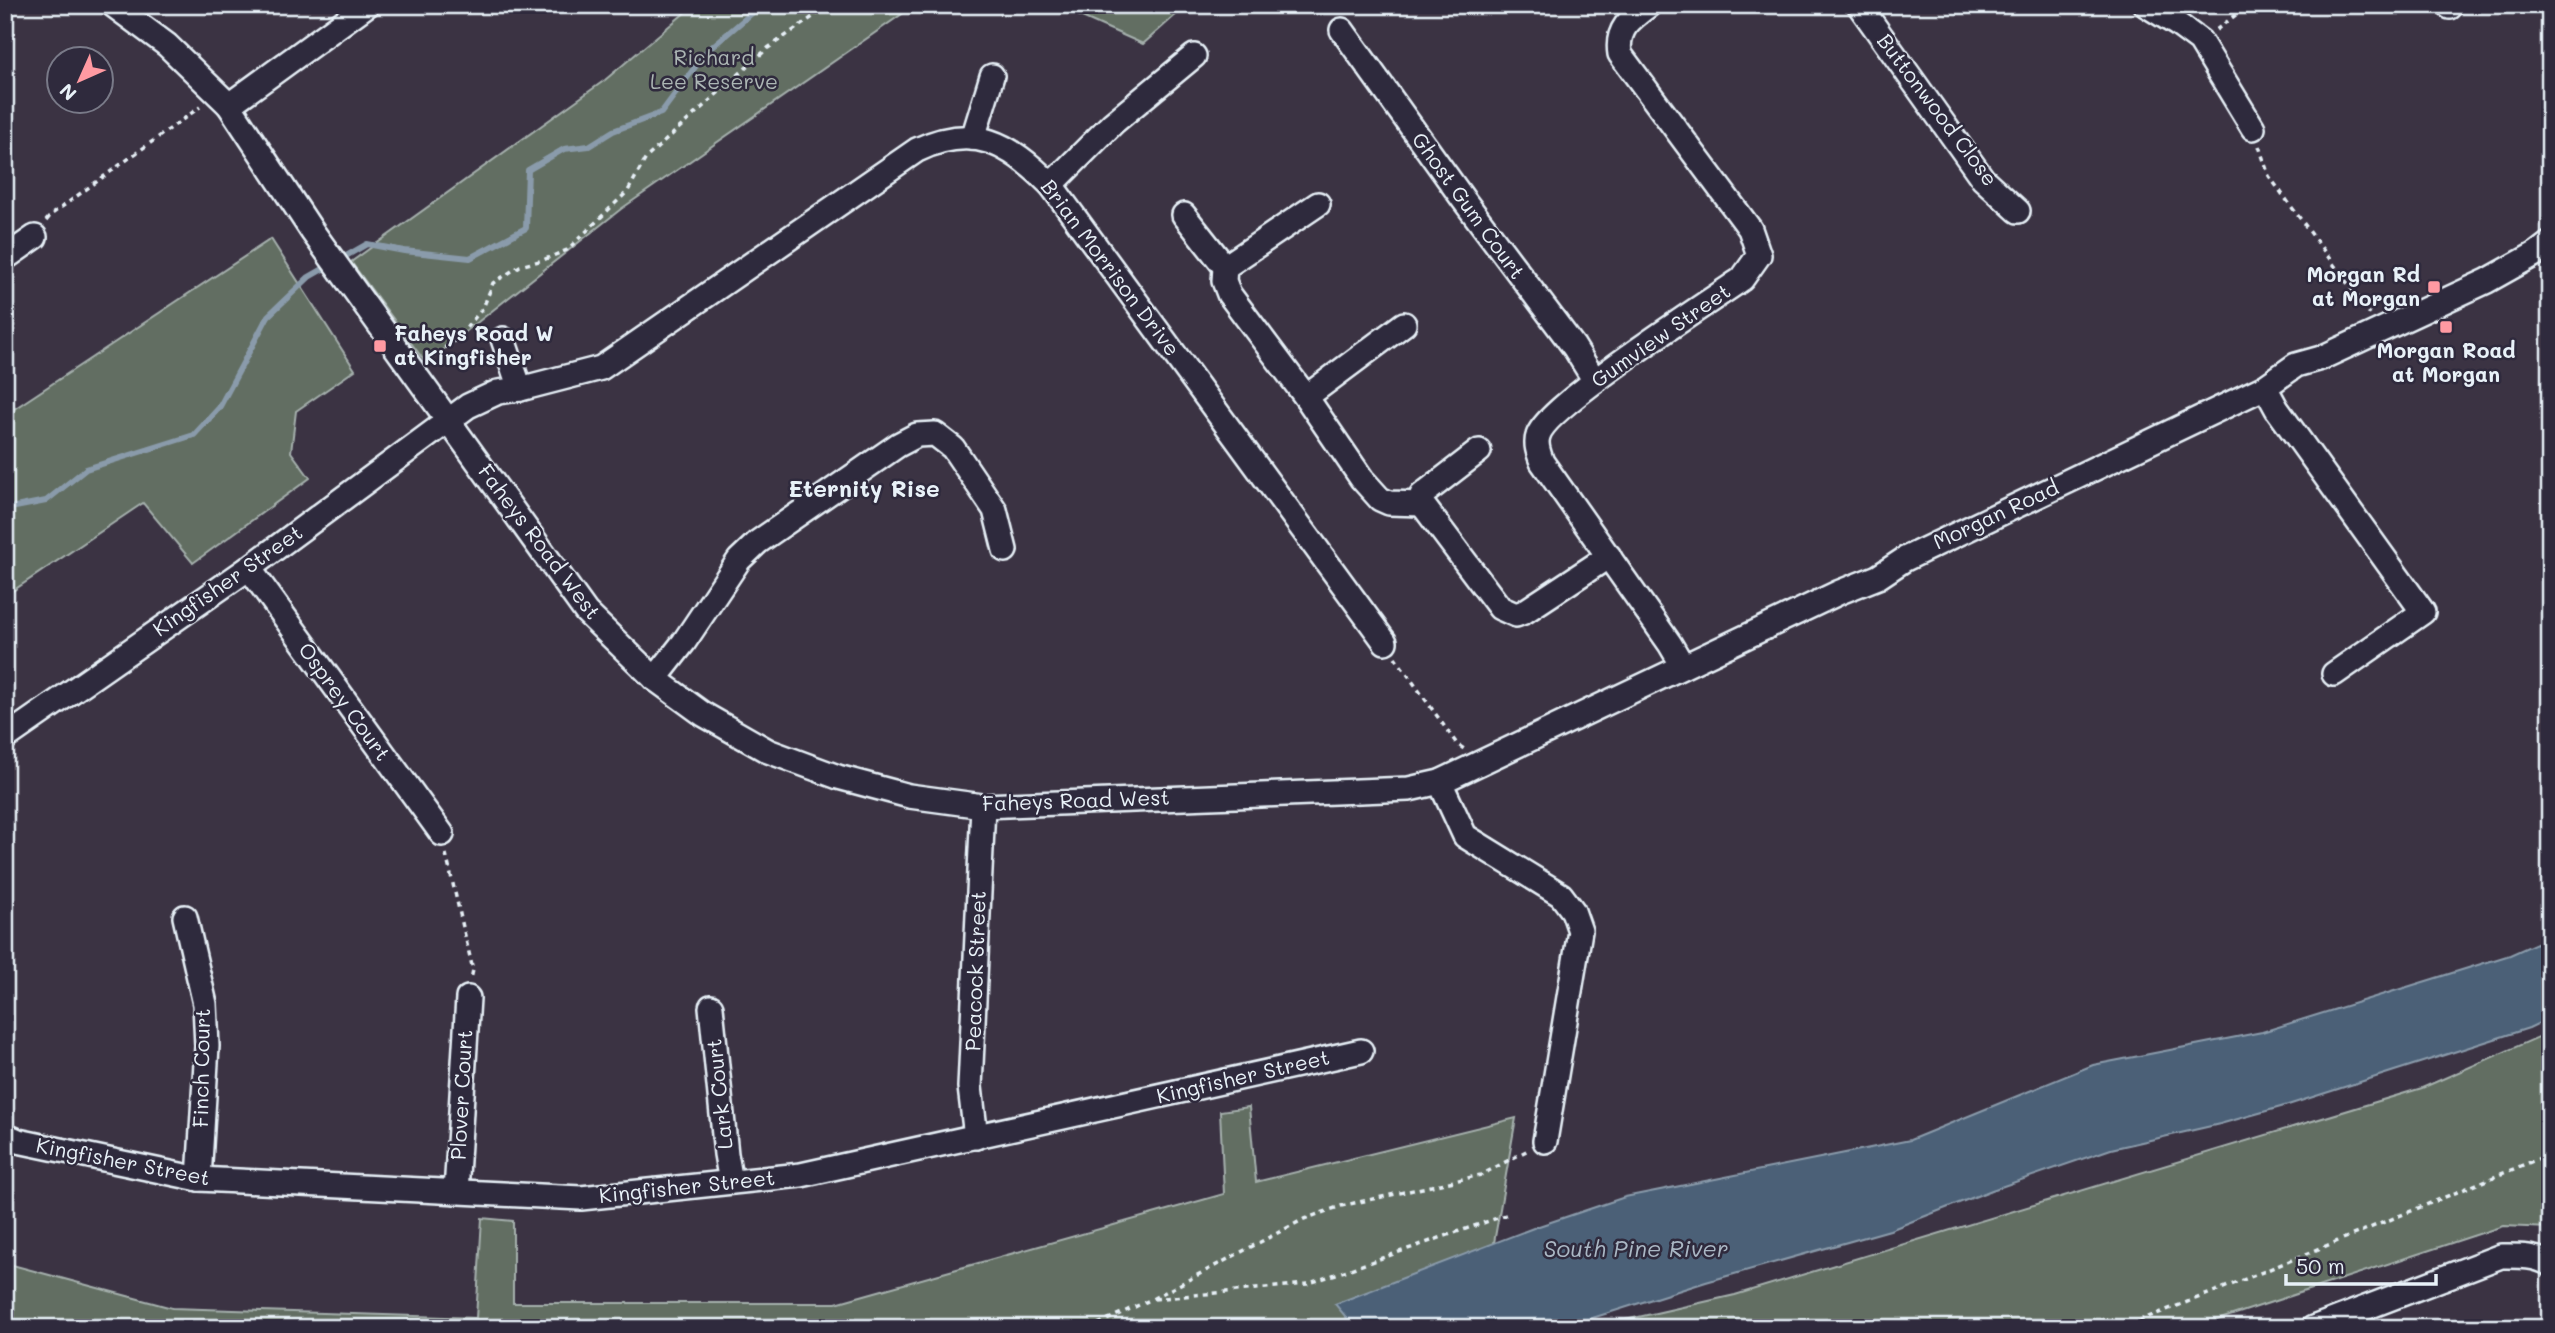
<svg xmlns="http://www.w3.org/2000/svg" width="2555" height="1333" font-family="Mali,sans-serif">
<rect width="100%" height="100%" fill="#3b3343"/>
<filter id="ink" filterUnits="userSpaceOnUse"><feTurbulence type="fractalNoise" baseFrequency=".0143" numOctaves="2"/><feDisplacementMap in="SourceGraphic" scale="14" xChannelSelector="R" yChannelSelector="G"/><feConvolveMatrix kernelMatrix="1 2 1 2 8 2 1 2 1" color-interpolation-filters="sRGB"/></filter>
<g filter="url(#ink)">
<g fill="#626e62" stroke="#a5b0ad" stroke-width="2">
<path d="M694 5H915L621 209 426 363 351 262 605 80Z"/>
<path d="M1055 5H1187L1143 44Z"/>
<path d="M271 239 355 370 296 411 291 452 310 478 193 563 143 503 5 596V415Z"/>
<path d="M2550 1032V1228L2503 1226 2193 1328H1590L1735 1295 2422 1088Z"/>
<path d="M1249 1107 1256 1182 1516 1118 1479 1328H5V1263L172 1308 476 1318 482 1218 513 1221V1303H836L1224 1194 1220 1111Z"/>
</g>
<path fill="#4c6177" stroke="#8a9bab" stroke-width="2" d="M2550 937V1018L2529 1028 2288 1105 2220 1124 2111 1149 1992 1190 1890 1230 1706 1282 1561 1328H1355L1335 1304 1536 1227 1625 1197 1910 1140 2093 1065 2262 1032 2510 955Z"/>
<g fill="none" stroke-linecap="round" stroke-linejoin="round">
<g stroke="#8a9bab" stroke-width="6">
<path d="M339 260 367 244 404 251 470 258 526 228 528 170 564 149 589 146 613 131 661 113 707 51 752 13V5"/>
<path d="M5 509 46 501 86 469 194 435 219 408 268 316 309 277 330 265"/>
</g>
<g stroke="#e8f1f8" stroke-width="28">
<g id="minor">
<path d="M113 5 167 45 229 105 312 231 586 612 655 679 703 714 768 751 838 777 909 796 983 806 1409 789 1440 782 1840 592 1878 577 1905 559 2265 387 2296 365 2321 358 2487 281 2537 253 2550 243"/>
<path d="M1649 5C1630 19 1616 29 1620 54L1750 229 1759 255 1742 279C1709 302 1545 407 1538 436 1535 445 1539 454 1542 462L1670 644 1683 666"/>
<path d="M1859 5 1983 179 2018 211"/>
<path d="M2146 5 2177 24 2200 41 2253 128"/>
<path d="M2450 5V7"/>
<path d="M1342 30 1463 199 1574 347 1595 381"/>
<path d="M229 105 367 5"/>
<path d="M973 138 992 76"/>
<path d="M1051 185 1113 123 1194 56"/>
<path d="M1184 215 1225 267 1224 281 1229 294 1306 397 1362 479 1380 499 1389 503 1422 504"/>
<path d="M5 258 35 237"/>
<path d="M1225 267 1318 204"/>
<path d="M503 339 520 389"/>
<path d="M2265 387 2277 409 2423 612 2334 674"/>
<path d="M1306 397 1404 324"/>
<path d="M1479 451 1422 495V504L1500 608 1516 615 1524 612 1609 556"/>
<path d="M249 568 442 834"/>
<path d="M655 679 684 642 739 560 758 542 898 445 917 435 935 434 953 448 995 510 1005 550"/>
<path d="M5 738 249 568 468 406 498 392 520 389 601 368 917 150C974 123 1009 143 1051 185L1385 642"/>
<path d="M1440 782 1465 836 1561 895 1573 911 1580 931 1545 1141"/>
<path d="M185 917 205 1004 207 1046 199 1179"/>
<path d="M711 1007 726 1154 731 1182"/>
<path d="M5 1135 18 1141 199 1179 581 1198 801 1175 1361 1051"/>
<path d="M976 1137 970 1087 983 806"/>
<path d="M456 1192 468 998"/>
<path d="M2313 1328 2501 1256C2518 1256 2534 1255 2550 1264"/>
</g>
</g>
<g stroke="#e8f1f8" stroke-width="3.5" stroke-dasharray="5 5" stroke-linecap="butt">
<path d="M1602 5 1610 13"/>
<path d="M2216 30 2249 5"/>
<path d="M2259 146 2269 176 2370 314"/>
<path d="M46 221 52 214 200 107"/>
<path d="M428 359 456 340 483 308 493 283 520 266 543 260 567 250 628 191 646 158 768 48 830 5"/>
<path d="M1395 657 1457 744 1464 749"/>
<path d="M446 854 473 970 471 979"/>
<path d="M1154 1299 1307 1284 1506 1215"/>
<path d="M5 1327 8 1328"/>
<path d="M1089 1328 1152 1299 1304 1219 1341 1206 1481 1175 1528 1150"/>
<path d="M2120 1328 2221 1289 2550 1154"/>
</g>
<use href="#minor" stroke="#2f2a3d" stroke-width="23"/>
</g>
</g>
<g fill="#ff9aa2" stroke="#2f2a3d" stroke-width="2.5">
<rect x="2427" y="280" width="14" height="14" rx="3.5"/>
<rect x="2439" y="320" width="14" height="14" rx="3.5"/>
<rect x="373" y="339" width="14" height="14" rx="3.5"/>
</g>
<g text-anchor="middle" stroke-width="5" stroke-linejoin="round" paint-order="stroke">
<g font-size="21" fill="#acb6b4" stroke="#2f2a3d">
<text x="714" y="65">Richard<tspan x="714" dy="24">Lee Reserve</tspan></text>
</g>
<g font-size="21" fill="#e8f1f8" stroke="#2f2a3d">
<text transform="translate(1937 110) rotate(53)" y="7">Buttonwood Close</text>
<text transform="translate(1468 206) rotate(54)" y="7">Ghost Gum Court</text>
<text transform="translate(1110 268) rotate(53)" y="7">Brian Morrison Drive</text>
<text transform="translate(1661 336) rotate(-35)" y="7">Gumview Street</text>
<text transform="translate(1996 515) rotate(-25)" y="7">Morgan Road</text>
<text transform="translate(539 542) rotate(53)" y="7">Faheys Road West</text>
<text transform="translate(228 581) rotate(-35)" y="7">Kingfisher Street</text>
<text transform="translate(344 702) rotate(54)" y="7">Osprey Court</text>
<text transform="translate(1076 801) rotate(-2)" y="7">Faheys Road West</text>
<text transform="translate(976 971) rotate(-88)" y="7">Peacock Street</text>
<text transform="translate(202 1068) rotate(-89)" y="7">Finch Court</text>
<text transform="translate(1243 1077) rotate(-13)" y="7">Kingfisher Street</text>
<text transform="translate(720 1094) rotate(-96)" y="7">Lark Court</text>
<text transform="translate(462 1095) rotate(-87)" y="7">Plover Court</text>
<text transform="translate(123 1162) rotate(11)" y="7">Kingfisher Street</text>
<text transform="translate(687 1187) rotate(-6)" y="7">Kingfisher Street</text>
</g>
<g font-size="21" font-weight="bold" fill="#e8f1f8" stroke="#2f2a3d" text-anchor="end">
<text x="2420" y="282">Morgan Rd<tspan x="2420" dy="24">at Morgan</tspan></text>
<text x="394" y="341" text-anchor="start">Faheys Road W<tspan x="394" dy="24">at Kingfisher</tspan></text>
<text x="2446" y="358" text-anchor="middle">Morgan Road<tspan x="2446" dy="24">at Morgan</tspan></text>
</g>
<g font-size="23" font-weight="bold" fill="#e8f1f8" stroke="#2f2a3d">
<text x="864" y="497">Eternity Rise</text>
</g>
<g font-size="23" font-style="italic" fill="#aab7c4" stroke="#2f2a3d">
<text x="1636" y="1257">South Pine River</text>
</g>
</g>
<rect width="2555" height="1333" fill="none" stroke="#2f2a3d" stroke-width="28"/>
<rect x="14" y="14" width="2527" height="1305" fill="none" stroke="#e8f1f8" stroke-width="2.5" filter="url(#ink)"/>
<g transform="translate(80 80) rotate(225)"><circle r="33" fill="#2f2a3d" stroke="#797a88" stroke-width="2"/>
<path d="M0-5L12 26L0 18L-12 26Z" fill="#ff9aa2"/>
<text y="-10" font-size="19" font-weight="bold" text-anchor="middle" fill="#e8f1f8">N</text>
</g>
<path d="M2286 1274v10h150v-10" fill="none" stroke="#e8f1f8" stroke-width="3.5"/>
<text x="2296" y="1274" font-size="21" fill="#e8f1f8" stroke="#2f2a3d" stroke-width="5" paint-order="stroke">50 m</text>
</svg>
